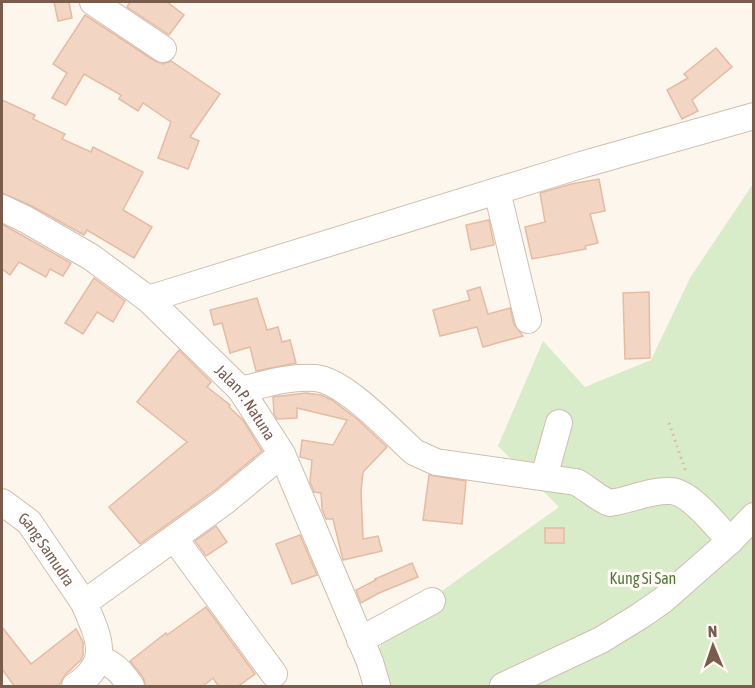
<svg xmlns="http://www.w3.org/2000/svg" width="755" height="688" font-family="'Asap Condensed',sans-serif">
<rect width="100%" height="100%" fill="#fdf6ec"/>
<path fill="#d8ecc9" d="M753 184V686H365L386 631 559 507 498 446 543 341 585 387 651 360 690 278Z"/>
<g fill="#f3d5c3" stroke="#e6bba3" stroke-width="1.5">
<path d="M54 2H69L72 18 58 21Z"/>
<path d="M130 2H167L184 15 169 35 127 7Z"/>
<path d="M85 15 155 61 163 64 171 61 220 94 190 137 199 141 188 169 158 158 171 122 143 103 138 111 119 99 121 95 84 74 66 105 52 98 67 73 53 64Z"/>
<path d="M716 48 732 67 692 100 698 111 682 119 667 90 688 78 684 74Z"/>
<path d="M2 100 35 115 33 119 65 134 62 139 91 152 93 147 143 172 123 210 152 227 134 258 87 230 84 235 32 206 2 193Z"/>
<path d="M599 179 605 211 590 214 598 243 585 246 586 249 532 259 525 227 545 222 540 193 571 184Z"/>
<path d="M489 220 494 245 471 250 466 225Z"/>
<path d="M2 224 71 263 63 276 50 269 46 277 19 262 10 275 2 269Z"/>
<path d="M94 278 125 301 113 322 97 312 83 334 65 323Z"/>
<path d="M480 287 488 314 510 308 514 324 523 336 483 347 477 327 440 336 433 310 470 300 467 291Z"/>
<path d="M649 292 650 358 625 359 623 293Z"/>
<path d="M257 298 267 330 278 327 282 342 290 340 296 363 256 371 250 347 230 353 222 323 214 325 210 310Z"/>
<path d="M179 350 211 382 207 387 230 405 229 407 243 420 262 451 215 490 140 544 109 507 187 442 137 402Z"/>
<path d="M306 393 321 395 332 400 357 419 387 447 363 472 361 492 363 539 378 536 382 551 343 560 333 519H326L322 509 321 493 314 492 310 482 312 460 300 457 302 440 333 445 347 420 297 408V418L277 419 274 414 273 397Z"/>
<path d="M429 475 466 481 462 524 423 520Z"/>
<path d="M216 526 227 542 206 556 195 541Z"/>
<rect x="545" y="528" width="19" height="15"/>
<path d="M300 535 317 575 292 584 276 544Z"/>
<path d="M412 563 418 577 379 593 361 603 356 590 376 580 375 579Z"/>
<path d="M206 607 255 674 237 687H219L213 678 202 687H146L143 677 130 661 166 633 167 635Z"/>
<path d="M2 627 31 664 76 629 83 642V655L81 660 65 675 58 687H15L2 669Z"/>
</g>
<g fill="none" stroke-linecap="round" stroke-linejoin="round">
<g stroke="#d1beb0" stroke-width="28">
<g id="minor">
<path d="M93 2 163 49"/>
<path d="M497 191 528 320"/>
<path id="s1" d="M2 208 25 219 91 257 148 299 241 390 282 454 370 662 377 686"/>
<path d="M148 299 581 165 754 116"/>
<path d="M241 390C265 384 290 376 315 378 344 380 391 431 414 452L436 462 576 482C588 488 598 499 610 503 630 500 650 490 670 491 690 491 717 527 730 541L663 600 640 616 601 640 503 686"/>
<path d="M544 477 559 423"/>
<path id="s2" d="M2 502 29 522 84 603C99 638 112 662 75 686"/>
<path d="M174 538 274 674"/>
<path d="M730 541 754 516"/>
<path d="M84 603 224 502 282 454"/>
<path d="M360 640 432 601"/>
<path d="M100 659C115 664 122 674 131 686"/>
</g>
</g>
<path stroke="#d9b8a5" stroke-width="3" stroke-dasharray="1.5 4.5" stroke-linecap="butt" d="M669 423 686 472"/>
<use href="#minor" stroke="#fff" stroke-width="26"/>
</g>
<g text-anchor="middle" stroke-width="6" stroke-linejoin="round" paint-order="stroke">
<g font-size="16" fill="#7a5c4d" stroke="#fffaf3">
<text dy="6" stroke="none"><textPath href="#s1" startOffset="315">Jalan P. Natuna</textPath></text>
<text dy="6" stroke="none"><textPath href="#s2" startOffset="66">Gang Samudra</textPath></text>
</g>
<g font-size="16" fill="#537a41" stroke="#fffaf3">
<text x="643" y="584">Kung Si San</text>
</g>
</g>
<rect width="755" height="688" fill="none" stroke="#7a5c4d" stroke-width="6"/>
<g transform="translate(713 646) rotate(358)" stroke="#fffaf3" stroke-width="4.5" paint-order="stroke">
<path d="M0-4.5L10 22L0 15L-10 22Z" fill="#7a5c4d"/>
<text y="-9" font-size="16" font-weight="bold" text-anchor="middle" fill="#7a5c4d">N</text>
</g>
</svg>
